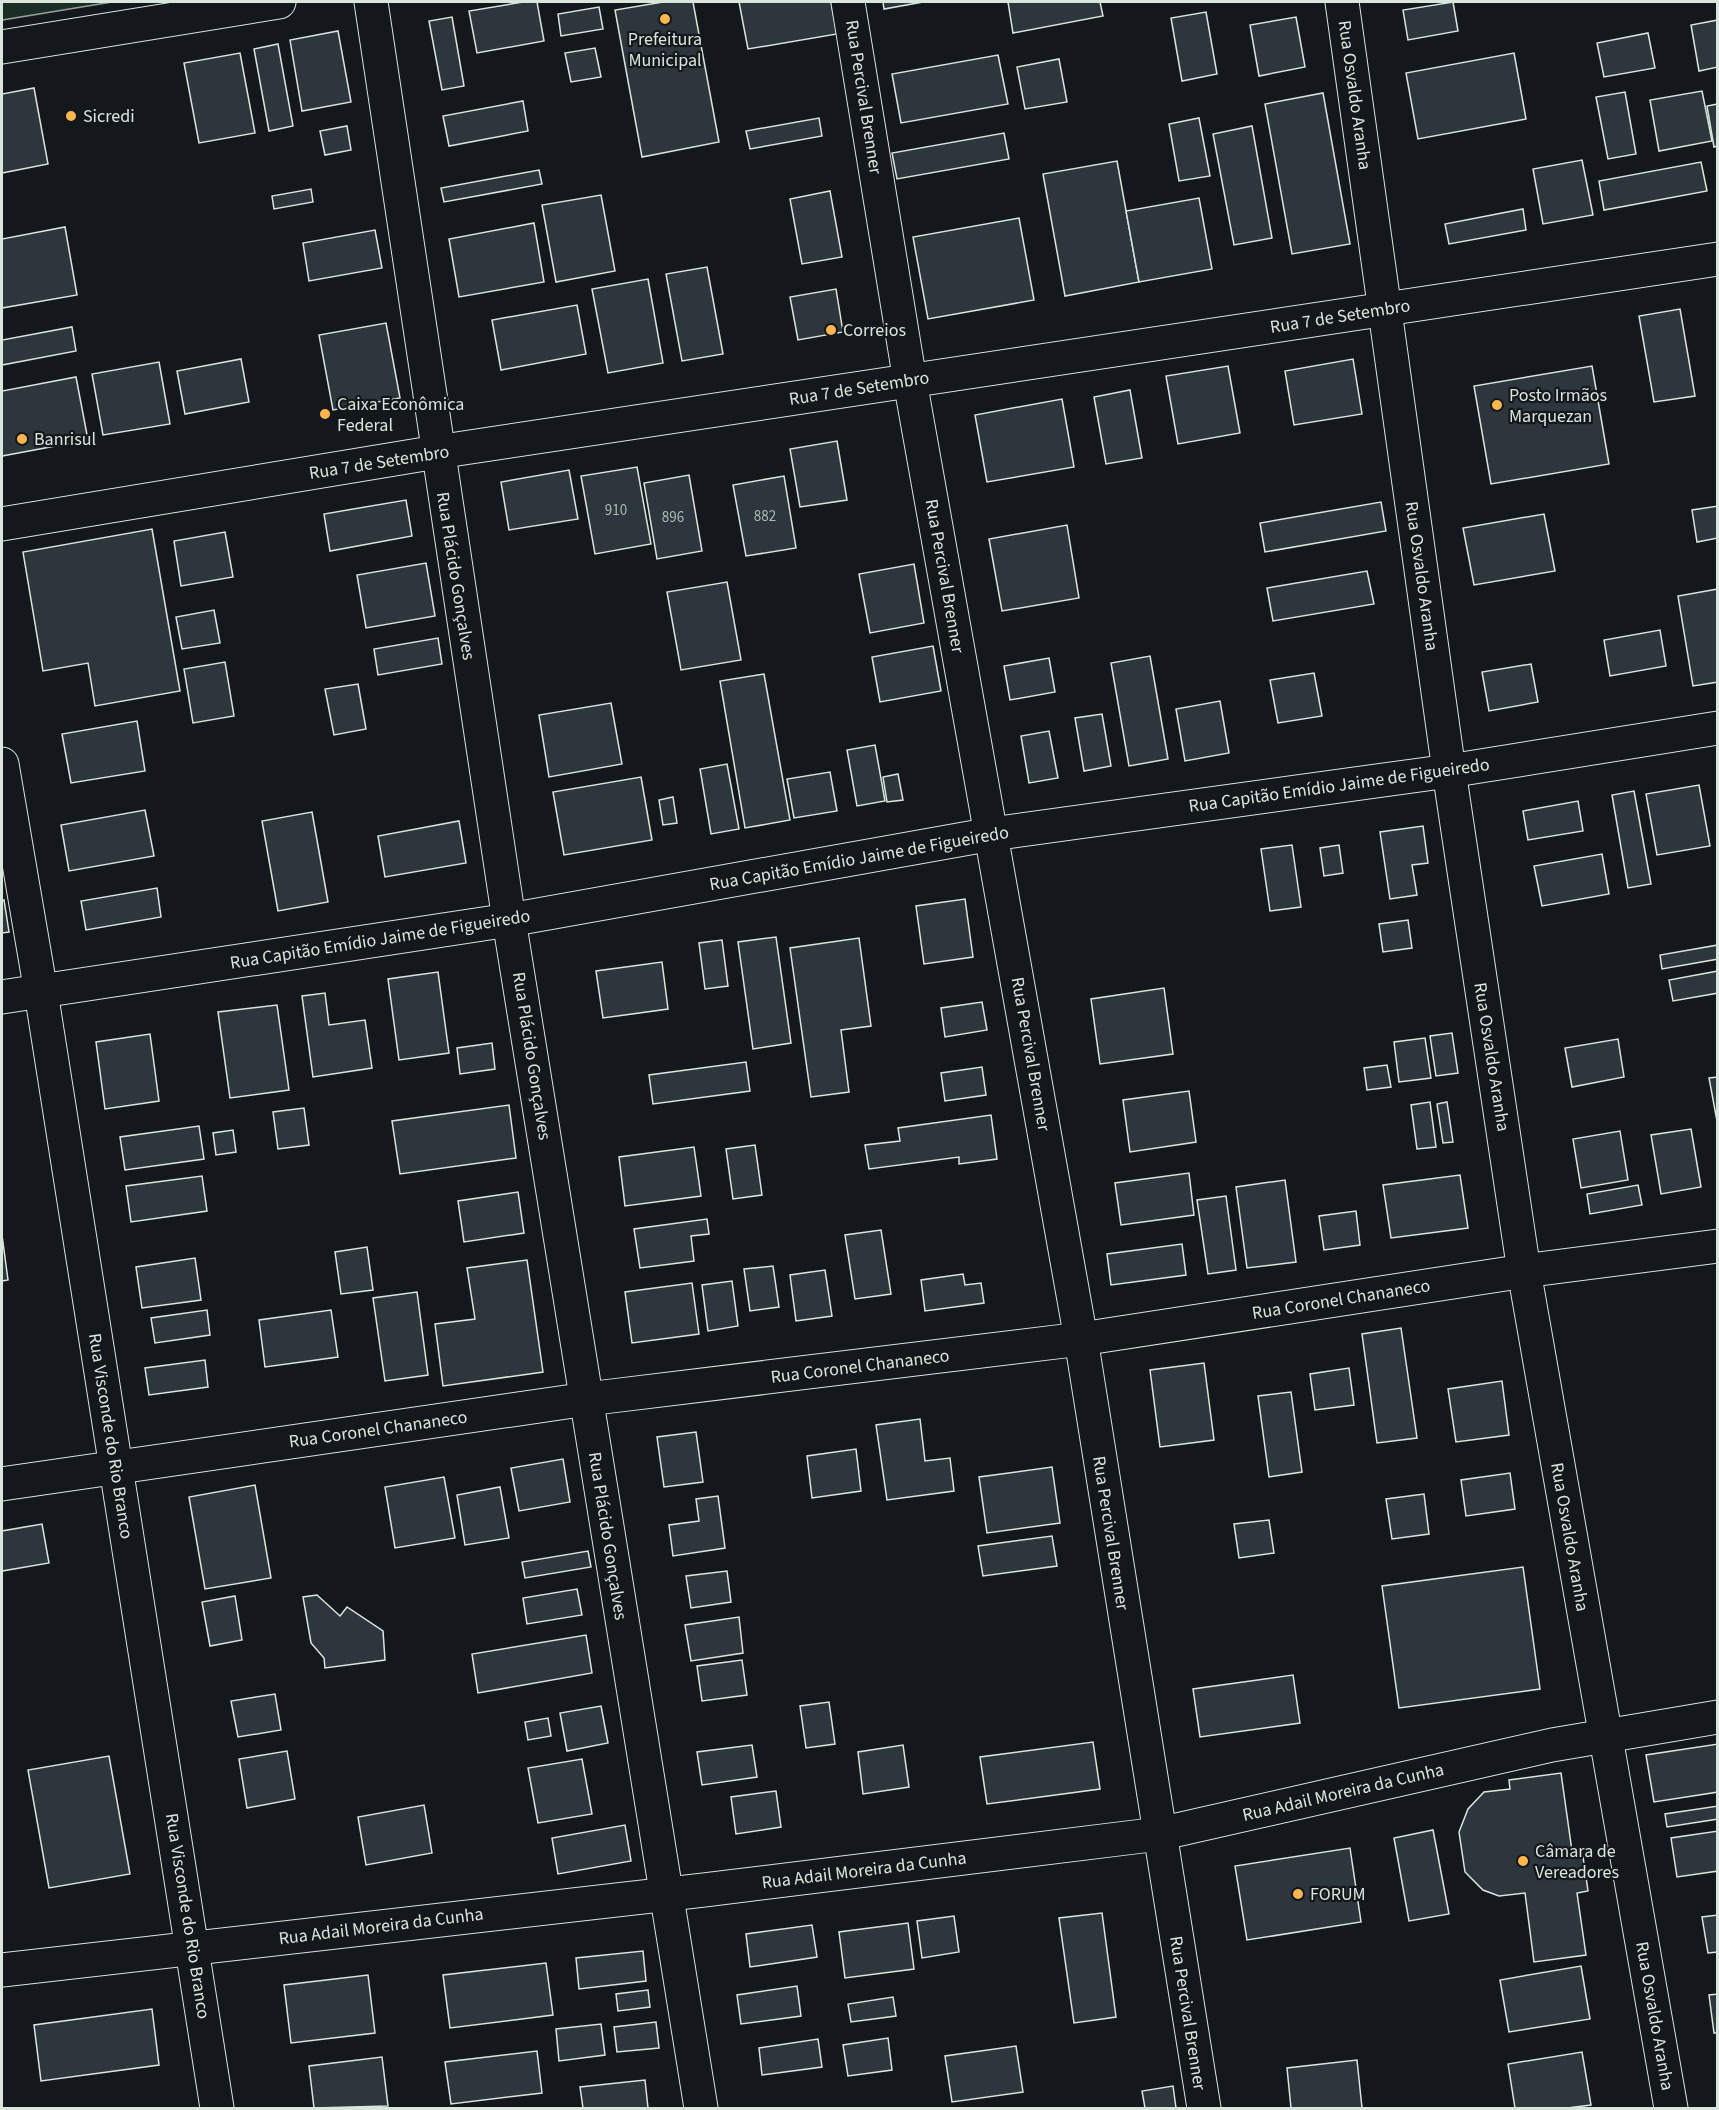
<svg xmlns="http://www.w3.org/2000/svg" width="1719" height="2110" font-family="'Source Sans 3',sans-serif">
<rect width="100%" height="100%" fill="#14181c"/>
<path fill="#1a2d24" stroke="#939e99" stroke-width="1.5" d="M2 2H112L2 20Z"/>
<g fill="#2c363c" stroke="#d8e6dc" stroke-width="1.5">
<path d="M523 2H537L544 41 477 53 469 11Z"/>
<path d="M663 2H693L719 142 642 157 615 10Z"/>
<path d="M739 2H831L837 34 748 49Z"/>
<path d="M883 2H923L884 9Z"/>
<path d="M1008 2H1100L1103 16 1013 33Z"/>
<path d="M1453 2 1458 31 1408 40 1403 10Z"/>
<path d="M599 7 603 29 561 36 558 14Z"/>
<path d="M1206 12 1217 74 1182 81 1171 18Z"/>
<path d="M452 17 464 86 442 90 429 21Z"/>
<path d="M1296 17 1305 67 1259 76 1250 25Z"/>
<path d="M1718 20V67L1699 71 1691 25Z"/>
<path d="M338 31 351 102 302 111 290 40Z"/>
<path d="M1648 33 1655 68 1604 77 1597 43Z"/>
<path d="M278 44 293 126 269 131 254 49Z"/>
<path d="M595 48 601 77 571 82 565 53Z"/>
<path d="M240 53 255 133 199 143 184 63Z"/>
<path d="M1514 53 1526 119 1418 139 1406 73Z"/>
<path d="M998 55 1008 104 901 123 892 74Z"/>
<path d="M1059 59 1067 102 1025 109 1017 67Z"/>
<path d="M34 88 48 164 2 173V94Z"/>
<path d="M1702 91 1712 141 1659 151 1650 100Z"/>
<path d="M1625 92 1636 154 1608 159 1596 97Z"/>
<path d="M1323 93 1350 244 1292 254 1265 104Z"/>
<path d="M523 101 528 131 449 146 443 116Z"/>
<path d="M1718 104V146L1714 147 1707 106Z"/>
<path d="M819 118 822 136 750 149 746 131Z"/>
<path d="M1199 118 1210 176 1179 181 1169 124Z"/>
<path d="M347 126 351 150 325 155 320 131Z"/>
<path d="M1252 126 1272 238 1234 245 1213 134Z"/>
<path d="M1004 133 1009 159 897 179 892 153Z"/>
<path d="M1582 160 1593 215 1543 224 1533 169Z"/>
<path d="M1117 161 1139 282 1065 296 1043 174Z"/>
<path d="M1701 162 1707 191 1604 210 1599 181Z"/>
<path d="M539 170 542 184 444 202 441 188Z"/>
<path d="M311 189 313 202 274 209 272 196Z"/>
<path d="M830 191 842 257 802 264 790 199Z"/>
<path d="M601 195 615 271 556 282 542 205Z"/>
<path d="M1199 198 1212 269 1139 282 1126 211Z"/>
<path d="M1523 209 1526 230 1449 244 1445 224Z"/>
<path d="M1019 218 1034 300 928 319 913 237Z"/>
<path d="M534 223 544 282 459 297 449 239Z"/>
<path d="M65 227 77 295 2 308V239Z"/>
<path d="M375 230 382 268 309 281 303 243Z"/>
<path d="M707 267 723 354 682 361 666 274Z"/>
<path d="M648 279 663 363 608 373 592 289Z"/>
<path d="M836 289 843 332 798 340 790 297Z"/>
<path d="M577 305 586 354 501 370 492 320Z"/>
<path d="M1680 309 1695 396 1654 402 1639 316Z"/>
<path d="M386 323 400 398 333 410 319 335Z"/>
<path d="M72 327 76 351 2 365V340Z"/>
<path d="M241 359 249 402 185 414 177 371Z"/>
<path d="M1353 359 1362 414 1294 425 1285 371Z"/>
<path d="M159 362 170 424 103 435 92 374Z"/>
<path d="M1228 366 1240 433 1178 444 1166 376Z"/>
<path d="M1592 366 1609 464 1491 484 1474 386Z"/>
<path d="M76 377 88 440 2 456V391Z"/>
<path d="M1130 390 1142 458 1106 464 1094 397Z"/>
<path d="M1062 399 1074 467 987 482 975 415Z"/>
<path d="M837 441 847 500 800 507 790 449Z"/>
<path d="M637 467 651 544 595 554 581 476Z"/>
<path d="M569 470 578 519 509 530 501 482Z"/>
<path d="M689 475 702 551 657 559 644 483Z"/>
<path d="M784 476 796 548 746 556 733 485Z"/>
<path d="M406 500 412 536 330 551 324 514Z"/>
<path d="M1381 502 1386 531 1265 552 1260 523Z"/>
<path d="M1718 506V538L1697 542 1692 510Z"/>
<path d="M1544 514 1555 571 1474 585 1463 528Z"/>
<path d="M1067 525 1079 598 1002 611 989 539Z"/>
<path d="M152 529 180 691 95 706 88 663 43 671 23 552Z"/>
<path d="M225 532 233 577 181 586 174 541Z"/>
<path d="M426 563 435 616 366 628 357 575Z"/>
<path d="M914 564 924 623 870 633 859 574Z"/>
<path d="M1367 571 1374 604 1273 621 1267 588Z"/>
<path d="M727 582 741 660 681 670 667 592Z"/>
<path d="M1718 589V682L1693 686 1678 596Z"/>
<path d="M214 610 220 643 182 649 176 617Z"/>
<path d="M1660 630 1666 666 1610 676 1604 640Z"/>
<path d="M438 638 442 664 378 675 374 649Z"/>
<path d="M933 646 941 691 880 702 872 657Z"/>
<path d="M1150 656 1168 759 1129 766 1111 663Z"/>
<path d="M1049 658 1055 692 1010 700 1004 666Z"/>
<path d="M225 662 234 716 193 723 184 669Z"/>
<path d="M1531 664 1538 702 1489 711 1482 672Z"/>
<path d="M1314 673 1322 716 1278 723 1270 680Z"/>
<path d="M764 674 790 820 745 828 720 681Z"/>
<path d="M358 684 366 729 334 735 325 689Z"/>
<path d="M1220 701 1229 753 1185 761 1176 709Z"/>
<path d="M611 703 622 764 549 777 539 715Z"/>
<path d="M1102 714 1111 766 1084 771 1075 718Z"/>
<path d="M137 721 145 771 71 783 62 734Z"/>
<path d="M1049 731 1058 778 1029 783 1021 736Z"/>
<path d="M875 745 885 801 857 806 847 750Z"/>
<path d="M727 764 739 829 711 834 700 769Z"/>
<path d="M830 772 837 811 794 818 787 779Z"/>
<path d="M898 774 903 800 887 802 883 777Z"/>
<path d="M641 777 652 840 564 855 553 792Z"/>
<path d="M1699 785 1710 846 1657 855 1646 794Z"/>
<path d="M1634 791 1651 884 1628 888 1612 795Z"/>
<path d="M673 797 677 823 663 825 659 800Z"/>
<path d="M1578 801 1583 831 1528 840 1523 811Z"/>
<path d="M145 810 154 856 69 871 61 825Z"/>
<path d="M312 812 328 902 278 911 262 821Z"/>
<path d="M459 821 466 863 385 877 378 836Z"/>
<path d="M1423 826 1428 863 1412 865 1417 895 1390 899 1380 832Z"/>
<path d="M1292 845 1301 907 1270 911 1261 849Z"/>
<path d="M1339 845 1343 873 1324 876 1320 848Z"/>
<path d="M1602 854 1609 894 1542 906 1534 866Z"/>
<path d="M157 888 161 917 86 930 81 901Z"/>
<path d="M965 899 973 957 924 964 916 906Z"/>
<path d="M4 900 9 932 2 933V901Z"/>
<path d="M1408 920 1412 948 1383 952 1379 924Z"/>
<path d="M776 937 791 1043 753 1049 738 942Z"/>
<path d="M859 938 871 1026 841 1030 849 1092 811 1097 790 948Z"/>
<path d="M722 940 728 986 705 989 699 943Z"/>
<path d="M1718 945V959L1662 969 1660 955Z"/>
<path d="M662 962 668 1009 603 1018 596 971Z"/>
<path d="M1718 971V993L1673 1001 1669 980Z"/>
<path d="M438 972 449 1053 399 1060 388 979Z"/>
<path d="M1164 988 1173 1054 1100 1064 1091 999Z"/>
<path d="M325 993 329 1025 365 1020 372 1068 313 1077 302 996Z"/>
<path d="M982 1002 987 1030 945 1037 941 1008Z"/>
<path d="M277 1005 289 1090 230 1098 218 1012Z"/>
<path d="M1452 1033 1458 1073 1436 1076 1430 1036Z"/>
<path d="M150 1034 159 1101 105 1109 96 1042Z"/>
<path d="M1425 1038 1431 1078 1399 1082 1394 1042Z"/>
<path d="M1618 1039 1624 1077 1572 1087 1565 1048Z"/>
<path d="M492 1043 495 1069 460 1074 457 1048Z"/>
<path d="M746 1062 750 1091 653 1104 649 1075Z"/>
<path d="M1387 1065 1391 1087 1367 1090 1364 1068Z"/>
<path d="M982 1067 986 1095 945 1101 941 1073Z"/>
<path d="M1718 1077V1121H1717L1709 1078Z"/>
<path d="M1189 1091 1196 1142 1130 1152 1123 1100Z"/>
<path d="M1430 1102 1436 1147 1417 1149 1411 1105Z"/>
<path d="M1447 1102 1453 1142 1443 1143 1437 1104Z"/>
<path d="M509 1105 516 1158 400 1174 392 1121Z"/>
<path d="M304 1108 309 1145 278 1149 273 1112Z"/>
<path d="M991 1115 997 1159 959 1164V1157L869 1169 865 1145 900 1141 898 1128Z"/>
<path d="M199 1126 204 1159 125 1170 120 1137Z"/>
<path d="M1691 1129 1701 1187 1661 1194 1651 1135Z"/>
<path d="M233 1130 236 1152 216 1155 213 1133Z"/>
<path d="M1620 1131 1628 1180 1581 1188 1573 1139Z"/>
<path d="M755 1145 762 1195 733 1199 726 1149Z"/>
<path d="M694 1147 701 1196 625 1206 619 1157Z"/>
<path d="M1189 1173 1194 1215 1121 1225 1115 1183Z"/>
<path d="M1460 1175 1468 1228 1391 1238 1383 1185Z"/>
<path d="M202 1176 207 1211 131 1222 126 1186Z"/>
<path d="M1285 1180 1296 1262 1247 1268 1236 1187Z"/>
<path d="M1638 1185 1642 1205 1590 1214 1587 1194Z"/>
<path d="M518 1192 524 1233 464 1242 458 1201Z"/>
<path d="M1226 1196 1236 1270 1208 1274 1197 1200Z"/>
<path d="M1356 1211 1360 1245 1324 1250 1319 1216Z"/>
<path d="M707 1219 709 1234 691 1236 694 1261 640 1268 634 1229Z"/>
<path d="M881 1230 891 1294 855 1299 845 1235Z"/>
<path d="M2 1235 8 1280 2 1281Z"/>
<path d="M1182 1244 1186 1275 1111 1285 1107 1254Z"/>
<path d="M367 1247 373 1290 341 1294 335 1252Z"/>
<path d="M195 1258 201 1300 142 1308 136 1267Z"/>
<path d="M527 1260 543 1372 443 1386 435 1324 475 1319 467 1268Z"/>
<path d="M773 1266 779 1307 750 1311 744 1269Z"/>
<path d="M825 1270 832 1316 796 1321 790 1275Z"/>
<path d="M963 1274 965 1285 981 1283 984 1303 925 1311 921 1280Z"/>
<path d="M732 1281 738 1326 708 1331 702 1285Z"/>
<path d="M692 1283 699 1334 632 1343 625 1292Z"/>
<path d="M417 1292 428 1375 385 1381 373 1298Z"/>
<path d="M207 1310 210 1335 155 1343 151 1318Z"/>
<path d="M331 1310 338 1357 265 1367 259 1320Z"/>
<path d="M1401 1328 1417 1438 1377 1443 1362 1334Z"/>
<path d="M205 1360 208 1387 149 1395 145 1368Z"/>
<path d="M1204 1363 1214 1440 1160 1447 1150 1370Z"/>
<path d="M1349 1368 1354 1405 1315 1410 1310 1374Z"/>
<path d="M1502 1381 1509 1435 1456 1442 1448 1389Z"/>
<path d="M1291 1392 1302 1472 1269 1477 1258 1396Z"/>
<path d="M920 1419 925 1461 950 1458 954 1491 887 1500 876 1425Z"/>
<path d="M696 1432 703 1482 664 1487 657 1437Z"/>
<path d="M856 1449 861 1491 812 1498 807 1456Z"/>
<path d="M563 1459 570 1502 519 1511 511 1468Z"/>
<path d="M1052 1467 1060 1523 987 1533 979 1477Z"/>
<path d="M1510 1473 1515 1509 1466 1516 1461 1480Z"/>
<path d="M444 1477 455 1538 395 1548 385 1487Z"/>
<path d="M255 1485 271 1578 205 1589 189 1497Z"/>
<path d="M500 1487 509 1538 465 1545 457 1495Z"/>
<path d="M1424 1494 1429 1534 1392 1539 1386 1499Z"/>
<path d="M718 1496 725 1548 673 1556 669 1525 699 1521 696 1499Z"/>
<path d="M1269 1520 1274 1553 1239 1558 1234 1524Z"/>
<path d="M42 1524 49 1563 2 1571V1531Z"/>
<path d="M1052 1536 1057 1566 983 1576 978 1546Z"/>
<path d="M588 1551 591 1567 525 1578 522 1562Z"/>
<path d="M1523 1567 1540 1689 1399 1708 1382 1586Z"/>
<path d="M727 1571 731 1602 691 1608 686 1576Z"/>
<path d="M577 1589 582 1615 527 1624 523 1598Z"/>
<path d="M317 1595 340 1616 347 1607 383 1631 385 1660 325 1668 324 1658 311 1643 303 1597Z"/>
<path d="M235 1596 242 1640 210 1646 202 1602Z"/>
<path d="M739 1617 743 1653 691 1661 685 1625Z"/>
<path d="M586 1635 592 1673 478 1693 472 1654Z"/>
<path d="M742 1660 747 1695 702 1701 697 1666Z"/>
<path d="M1293 1675 1300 1723 1200 1737 1193 1689Z"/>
<path d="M275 1694 281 1730 238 1737 231 1701Z"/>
<path d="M829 1702 835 1744 806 1748 800 1706Z"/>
<path d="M601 1706 608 1743 567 1751 560 1713Z"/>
<path d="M548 1718 551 1736 528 1740 525 1722Z"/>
<path d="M1093 1742 1100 1789 987 1804 980 1757Z"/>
<path d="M1718 1744V1792L1654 1802 1646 1755Z"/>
<path d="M752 1745 757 1777 702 1785 697 1752Z"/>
<path d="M903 1745 909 1787 863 1794 858 1752Z"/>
<path d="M287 1751 295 1799 247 1808 239 1759Z"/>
<path d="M109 1756 130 1874 49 1888 28 1770Z"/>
<path d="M582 1759 592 1814 538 1823 528 1768Z"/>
<path d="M1561 1773 1572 1851 1582 1850 1588 1891 1577 1893 1586 1955 1534 1962 1525 1893 1499 1896 1483 1890 1465 1872 1459 1832 1468 1809 1484 1792 1510 1789 1509 1780Z"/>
<path d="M776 1791 781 1827 736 1834 731 1797Z"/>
<path d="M424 1805 432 1853 366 1865 358 1817Z"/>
<path d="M1718 1806V1819L1667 1827 1665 1814Z"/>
<path d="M625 1825 631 1861 558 1874 552 1838Z"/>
<path d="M1433 1830 1449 1914 1409 1921 1394 1838Z"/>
<path d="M1718 1831V1871L1677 1877 1671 1838Z"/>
<path d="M1350 1848 1361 1922 1247 1940 1235 1866Z"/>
<path d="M1102 1913 1116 2017 1074 2023 1059 1918Z"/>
<path d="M1718 1915V1952L1708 1953 1702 1917Z"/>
<path d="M954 1916 959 1952 922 1958 917 1921Z"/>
<path d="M908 1923 914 1969 845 1978 839 1932Z"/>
<path d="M812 1925 817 1957 750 1967 746 1934Z"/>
<path d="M643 1951 646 1981 579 1989 576 1958Z"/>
<path d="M546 1963 553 2015 450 2028 443 1975Z"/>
<path d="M1581 1966 1590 2019 1509 2032 1500 1980Z"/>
<path d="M368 1975 375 2033 291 2043 284 1985Z"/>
<path d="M797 1986 801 2016 741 2024 737 1995Z"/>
<path d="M648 1990 650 2007 618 2011 616 1994Z"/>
<path d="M1718 1994V2033H1714L1709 1995Z"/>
<path d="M893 1997 896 2016 851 2022 848 2004Z"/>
<path d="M152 2009 159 2065 41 2081 34 2025Z"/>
<path d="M656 2022 659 2048 617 2052 614 2027Z"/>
<path d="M601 2024 605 2055 559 2061 556 2029Z"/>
<path d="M888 2038 892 2070 848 2076 843 2045Z"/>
<path d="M818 2039 822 2067 762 2075 759 2048Z"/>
<path d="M1016 2046 1023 2092 952 2102 945 2056Z"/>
<path d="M537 2051 542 2093 451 2104 445 2062Z"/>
<path d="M1582 2052 1591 2105 1567 2108H1515L1508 2064Z"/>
<path d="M382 2057 388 2106 314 2108 309 2066Z"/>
<path d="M1357 2060 1362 2108H1291L1287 2068Z"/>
<path d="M645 2080 648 2108H583L580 2087Z"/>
<path d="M1173 2086 1176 2108H1145L1142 2091Z"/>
</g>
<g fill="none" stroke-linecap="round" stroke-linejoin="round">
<g stroke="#d8e6dc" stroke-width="35">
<g id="minor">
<path d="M371 2 509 920 701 2108"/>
<path d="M848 2 910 381 1081 1339 1204 2108"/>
<path d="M1342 2 1449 771 1524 1271 1671 2108"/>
<path d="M2 47 279 2"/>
<path d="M2 764 41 992 217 2108"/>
<path d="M2 1484 587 1399 1081 1339 1524 1271 1718 1246"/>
<path d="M2 1970 704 1890 1159 1834 1552 1745 1718 1717"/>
</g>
</g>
<g stroke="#d8e6dc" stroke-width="35">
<g id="major">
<path d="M2 524 437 452 1718 259"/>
<path d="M2 997 509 920 992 834 1449 771 1718 728"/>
</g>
</g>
<use href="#minor" stroke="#14181c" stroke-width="33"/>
<use href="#major" stroke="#14181c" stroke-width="33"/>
</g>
<g fill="#ffb74d" stroke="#14181c" stroke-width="2">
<circle cx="665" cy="19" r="6"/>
<circle cx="71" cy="116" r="6"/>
<circle cx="831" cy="330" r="6"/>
<circle cx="1497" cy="405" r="6"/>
<circle cx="325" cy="414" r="6"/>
<circle cx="22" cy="439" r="6"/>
<circle cx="1523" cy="1861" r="6"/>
<circle cx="1298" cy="1894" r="6"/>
</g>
<g text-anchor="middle" stroke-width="4.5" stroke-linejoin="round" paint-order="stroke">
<g font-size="15" fill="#adbab4">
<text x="616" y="515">910</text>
<text x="765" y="521">882</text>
<text x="673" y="522">896</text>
</g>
<g font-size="18" fill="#d8e6dc" stroke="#14181c" text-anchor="start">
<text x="665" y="45" text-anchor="middle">Prefeitura<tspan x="665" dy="21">Municipal</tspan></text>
<text x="83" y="122">Sicredi</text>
<text x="843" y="336">Correios</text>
<text x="1509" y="401">Posto Irmãos<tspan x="1509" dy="21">Marquezan</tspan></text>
<text x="337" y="410">Caixa Econômica<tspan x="337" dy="21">Federal</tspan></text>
<text x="34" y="445">Banrisul</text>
<text x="1535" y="1857">Câmara de<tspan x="1535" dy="21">Vereadores</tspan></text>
<text x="1310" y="1900">FORUM</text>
</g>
<g font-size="18" fill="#d8e6dc" stroke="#14181c">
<text transform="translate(1355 95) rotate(82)" y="6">Rua Osvaldo Aranha</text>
<text transform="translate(864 97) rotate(81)" y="6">Rua Percival Brenner</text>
<text transform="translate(1340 316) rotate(-9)" y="6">Rua 7 de Setembro</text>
<text transform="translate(859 388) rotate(-9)" y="6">Rua 7 de Setembro</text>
<text transform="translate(379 462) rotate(-9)" y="6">Rua 7 de Setembro</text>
<text transform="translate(456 576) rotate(81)" y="6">Rua Plácido Gonçalves</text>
<text transform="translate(945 576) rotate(80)" y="6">Rua Percival Brenner</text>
<text transform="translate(1422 576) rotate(82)" y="6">Rua Osvaldo Aranha</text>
<text transform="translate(1339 785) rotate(-8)" y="6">Rua Capitão Emídio Jaime de Figueiredo</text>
<text transform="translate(859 858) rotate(-10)" y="6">Rua Capitão Emídio Jaime de Figueiredo</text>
<text transform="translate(380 939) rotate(-9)" y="6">Rua Capitão Emídio Jaime de Figueiredo</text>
<text transform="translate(1031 1054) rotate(80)" y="6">Rua Percival Brenner</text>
<text transform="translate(532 1056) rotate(81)" y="6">Rua Plácido Gonçalves</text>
<text transform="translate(1492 1057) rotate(81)" y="6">Rua Osvaldo Aranha</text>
<text transform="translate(1341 1299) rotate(-9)" y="6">Rua Coronel Chananeco</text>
<text transform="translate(860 1366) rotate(-7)" y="6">Rua Coronel Chananeco</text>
<text transform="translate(378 1429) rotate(-8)" y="6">Rua Coronel Chananeco</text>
<text transform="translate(111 1436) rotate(81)" y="6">Rua Visconde do Rio Branco</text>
<text transform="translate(1111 1533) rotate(81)" y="6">Rua Percival Brenner</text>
<text transform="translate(608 1536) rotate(81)" y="6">Rua Plácido Gonçalves</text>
<text transform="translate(1570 1537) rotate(80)" y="6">Rua Osvaldo Aranha</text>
<text transform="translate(1343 1792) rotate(-13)" y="6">Rua Adail Moreira da Cunha</text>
<text transform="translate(864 1870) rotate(-7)" y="6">Rua Adail Moreira da Cunha</text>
<text transform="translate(188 1916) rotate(81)" y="6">Rua Visconde do Rio Branco</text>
<text transform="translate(381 1926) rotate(-7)" y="6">Rua Adail Moreira da Cunha</text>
<text transform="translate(1188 2013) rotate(81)" y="6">Rua Percival Brenner</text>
<text transform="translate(1655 2016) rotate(80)" y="6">Rua Osvaldo Aranha</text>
</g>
</g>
<rect width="1719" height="2110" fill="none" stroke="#d8e6dc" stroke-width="6"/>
</svg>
